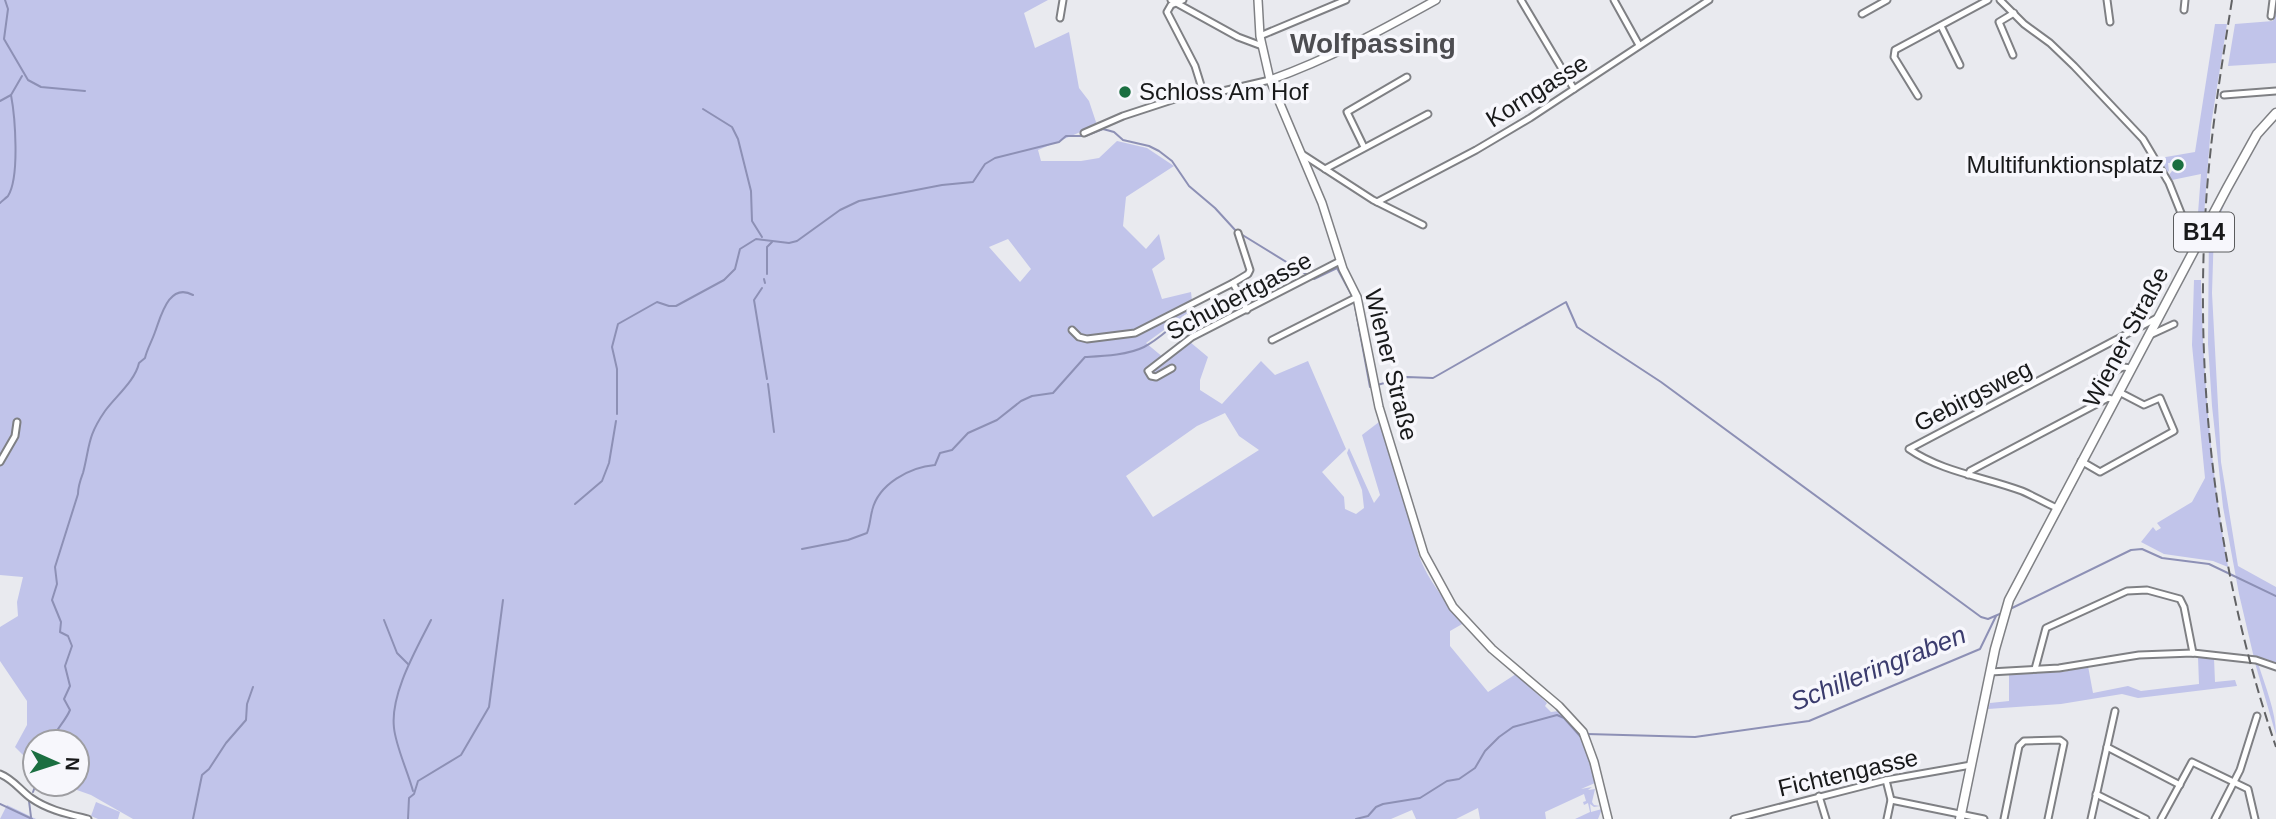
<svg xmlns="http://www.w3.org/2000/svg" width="2276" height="819" font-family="Helvetica,sans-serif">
<rect width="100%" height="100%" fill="#e9eaef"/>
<g fill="#c1c4ea" fill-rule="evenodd">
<path d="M0 0H1048L1024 13 1035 48 1069 32 1079 88 1089 101 1097 125 1038 150 1041 161H1081L1099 158 1117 141 1147 148 1174 166 1126 197 1123 226 1146 249 1159 234 1165 259 1152 269 1162 299 1191 292 1193 309 1146 343 1164 358 1190 342 1208 357 1200 380V390L1222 404 1261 361 1275 375 1308 361 1346 449 1322 472 1344 497 1345 509 1356 514 1364 508 1362 490 1347 453 1349 448 1374 503 1380 495 1362 435 1379 422 1402 486 1400 491C1408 510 1413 530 1417 549 1424 576 1446 602 1464 623L1450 631V646L1488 692 1516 674 1547 703 1545 706 1551 712 1559 711C1587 739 1585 747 1595 783L1581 789 1592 787 1588 790 1595 789 1592 802 1594 805 1600 806 1594 807 1590 804 1591 812 1602 809 1598 819H1575L1590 812 1588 803 1584 805 1583 802 1586 801 1584 794 1545 812 1546 819H1480L1478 808 1456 819H1416L1412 810 1391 819H133L91 795 60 784H77V742H35V767L15 747 27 725V701L0 661V627L18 616 17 602 23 577 0 575ZM1008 239 1031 269 1020 282 989 247ZM1225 413 1239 436 1259 450 1153 517 1126 476 1197 426Z"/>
<path d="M2274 3H2276V63L2228 66 2235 24 2273 21Z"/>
<path d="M2215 24H2227L2211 125 2203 228 2196 240 2193 238 2200 216 2198 213 2201 174 2172 180 2169 175 2172 171 2170 163H2168L2169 171 2167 172 2160 158 2195 152Z"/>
<path d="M2224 205 2214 230 2212 293 2221 462 2238 566 2276 587V664L2267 659 2254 658 2239 594 2223 507 2212 406 2208 344 2209 229 2221 206Z"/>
<path d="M2194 280H2201C2203 377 2211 471 2228 567L2213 561 2164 554 2141 542 2153 527 2156 531 2161 528 2157 523 2192 502 2205 478 2192 345Z"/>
<path d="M2198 657 2214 658 2215 682 2235 680 2237 686 2138 698 2122 694 2061 704 1988 709 1990 703 2009 701V673L2063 672 2088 666 2093 693 2128 686 2141 691 2199 684Z"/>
<path d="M2255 663H2258C2265 686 2276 711 2276 735Z"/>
<path d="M96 802 120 812 118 819H98L91 816Z"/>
<path d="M7 805 36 819H0Z"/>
</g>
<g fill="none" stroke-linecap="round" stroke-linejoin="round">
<g stroke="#8d90b5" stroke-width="2">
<path d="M5 0 8 9 4 39 28 80 41 87 85 91"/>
<path d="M0 101 11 95"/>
<path d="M703 109 732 127 738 139 751 191 752 221 762 237"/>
<path d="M0 203C1 202 7 197 8 196 20 177 15 116 11 95L22 76"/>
<path d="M767 274V247L772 242"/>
<path d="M764 279 765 283"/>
<path d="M762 288 754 300 767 379"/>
<path d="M1354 301 1370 387 1372 386"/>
<path d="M768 384 774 432"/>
<path d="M1377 385 1407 377 1433 378 1566 302 1577 327 1661 382 1981 617 1988 619 2002 613"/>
<path d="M617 414V369L612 347 618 324 657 302 669 306H676L724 280 735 269 740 249 756 239 789 243 797 241 840 210 859 201 942 185 973 182 985 164 995 158 1059 142 1066 136H1085L1103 129 1114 132 1123 140 1149 146 1159 151 1172 161 1189 186 1215 208 1236 231 1314 279 1337 268 1352 296"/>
<path d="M575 504 602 481 609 463 616 421"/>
<path d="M802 549 848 540 867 533C870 525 870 519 872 511 878 484 910 467 935 465L940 453 952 450 968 433 997 420 1021 401 1032 396 1053 393 1085 357C1104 356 1128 355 1144 347 1166 336 1179 315 1204 309 1216 307 1225 312 1237 312"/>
<path d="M2010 609 2131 550 2142 549 2162 558 2209 564 2276 596"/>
<path d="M384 620 397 653 408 664"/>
<path d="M1587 734 1695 737 1809 721 1980 649 1996 616"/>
<path d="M51 742C55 730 65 722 70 710L64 699 70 686 65 666 72 646 68 636 60 632 61 622 52 600 57 584 55 567 78 494C78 486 80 481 83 473 90 446 87 437 105 411 116 396 135 381 139 363L145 358C147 349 152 341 155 332 161 316 169 282 193 295"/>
<path d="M413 791C408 772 396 747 394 728 390 694 416 650 431 620"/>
<path d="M33 792 36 784"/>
<path d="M29 801 31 817"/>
<path d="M0 804 32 819"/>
<path d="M193 819 202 775 209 769 226 743 246 720 247 704 253 687"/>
<path d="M408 819 409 798 414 794 418 781 461 755 489 707 503 600"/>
<path d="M1356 819 1368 816 1376 807 1383 804 1420 798 1447 781 1459 779 1475 768 1485 751 1499 737 1513 727 1557 715 1564 718 1580 736"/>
</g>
<g stroke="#7f8084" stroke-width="9">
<g id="street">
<path d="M1171 0 1238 37 1262 46"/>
<path d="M1183 0 1171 5 1167 12 1195 66 1204 95"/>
<path d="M1521 0 1574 89"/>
<path d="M1614 0 1639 45"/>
<path d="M2000 0 2024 24 2050 43 2074 66 2143 139 2169 183 2195 248"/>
<path d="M2107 0 2110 22"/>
<path d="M2184 10 2185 0"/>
<path d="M1862 14 1887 0"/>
<path d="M2271 16 2273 0"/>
<path d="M1060 18 1063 0"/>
<path d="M1941 26 1960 65"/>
<path d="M1260 36 1346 0"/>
<path d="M2013 55 1999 22 2014 13"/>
<path d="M2224 95 2276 91"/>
<path d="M1918 96 1894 57 1895 50 1988 0"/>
<path d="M1084 133 1123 116 1184 96 1210 94 1270 80"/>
<path d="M1364 147 1347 112 1407 77"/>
<path d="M1302 154 1373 200 1423 225"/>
<path d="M1325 169 1428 114"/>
<path d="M1377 202 1476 150 1530 118 1709 0"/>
<path d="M1233 283 1247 310"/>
<path d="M1072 330 1079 337 1087 339 1135 333 1233 283 1248 274 1250 270 1238 233"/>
<path d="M2148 336 2174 324"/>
<path d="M1272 340 1357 297"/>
<path d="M1172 368 1156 377 1151 376 1148 371 1192 337 1340 261"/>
<path d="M2095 381 2123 367 2131 368"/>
<path d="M2081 461 2100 472 2174 431 2160 398 2144 405 2119 392"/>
<path d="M0 462 15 436 17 422"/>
<path d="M1968 475 1970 471 2108 398 2115 400"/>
<path d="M2057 508C2045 503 2034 496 2022 491 1985 477 1942 472 1909 449L2157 318"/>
<path d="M2035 669 2046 628 2127 591 2147 590 2180 599 2184 607 2193 653"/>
<path d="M1990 672 2059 668 2139 655 2193 653 2256 660 2276 667"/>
<path d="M2107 747 2180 785"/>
<path d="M0 774C13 779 20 790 31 798 48 810 68 814 88 819"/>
<path d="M1886 780 1891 800 1887 819"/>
<path d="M2096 794 2146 819"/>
<path d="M1819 796 1826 819"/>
<path d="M1891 800 1984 819"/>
<path d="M1734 819 1886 780 1971 765"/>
<path d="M2004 819 2019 746 2024 741 2060 740 2064 743 2048 819"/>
<path d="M2091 819 2115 711"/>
<path d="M2161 819 2192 762 2248 789 2255 819"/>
<path d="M2215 819 2240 770 2257 716"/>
</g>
</g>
<g stroke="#7f8084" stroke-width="10">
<g id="secondary">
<path d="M1258 0 1260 36 1270 80 1322 203 1343 269 1357 297 1379 407 1424 554 1453 607 1492 649 1559 706 1583 732 1594 762 1608 819"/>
<path d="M1270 80C1329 59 1382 30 1436 0"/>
</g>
</g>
<g stroke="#7f8084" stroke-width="11">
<path id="primary" d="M1960 819 1995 649 2009 600 2227 188 2257 134 2276 113"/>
</g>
<use href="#street" stroke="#fff" stroke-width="5"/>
<use href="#secondary" stroke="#fff" stroke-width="7"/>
<use href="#primary" stroke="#fff" stroke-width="8"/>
<path stroke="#616264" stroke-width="2" stroke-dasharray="10 5" stroke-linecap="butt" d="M2232 0C2222 63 2212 125 2207 189 2193 376 2215 569 2276 747"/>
</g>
<g fill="#1b6f41" stroke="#f7f7fc" stroke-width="2.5">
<circle cx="1125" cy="92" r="7"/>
<circle cx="2178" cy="165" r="7"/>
</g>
<g text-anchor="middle" stroke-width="7" stroke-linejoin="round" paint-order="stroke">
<rect fill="#f7f7fc" stroke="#5b5c5e" stroke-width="2" x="2174" y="212.5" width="60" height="39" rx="5"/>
<g font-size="23" font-weight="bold" fill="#18191a">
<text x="2204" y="240">B14</text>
</g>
<g font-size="24" fill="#18191a" stroke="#f7f7fc">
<text transform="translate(1537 91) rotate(-32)" y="8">Korngasse</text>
<text transform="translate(1239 296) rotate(-28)" y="8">Schubertgasse</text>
<text transform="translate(2126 337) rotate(-62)" y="8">Wiener Straße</text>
<text transform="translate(1391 365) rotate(76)" y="8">Wiener Straße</text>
<text transform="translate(1973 396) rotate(-27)" y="8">Gebirgsweg</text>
<text transform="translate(1848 773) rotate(-13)" y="8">Fichtengasse</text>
</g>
<g font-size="24" fill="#18191a" stroke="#f7f7fc" text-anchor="start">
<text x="1139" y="100">Schloss Am Hof</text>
<text x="2164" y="173" text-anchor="end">Multifunktionsplatz</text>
</g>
<g font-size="26" font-style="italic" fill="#3b3c6e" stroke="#f7f7fc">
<text transform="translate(1878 668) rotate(-22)" y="9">Schilleringraben</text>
</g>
<g font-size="28" font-weight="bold" fill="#4d4d51" stroke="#f7f7fc">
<text x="1373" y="53">Wolfpassing</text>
</g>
</g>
<g transform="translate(56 763) rotate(93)"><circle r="33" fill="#f7f7fc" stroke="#9e9ea2" stroke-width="2"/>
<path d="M0-5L12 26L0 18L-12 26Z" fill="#1b6f41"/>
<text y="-10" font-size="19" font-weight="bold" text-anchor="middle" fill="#18191a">N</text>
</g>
</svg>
